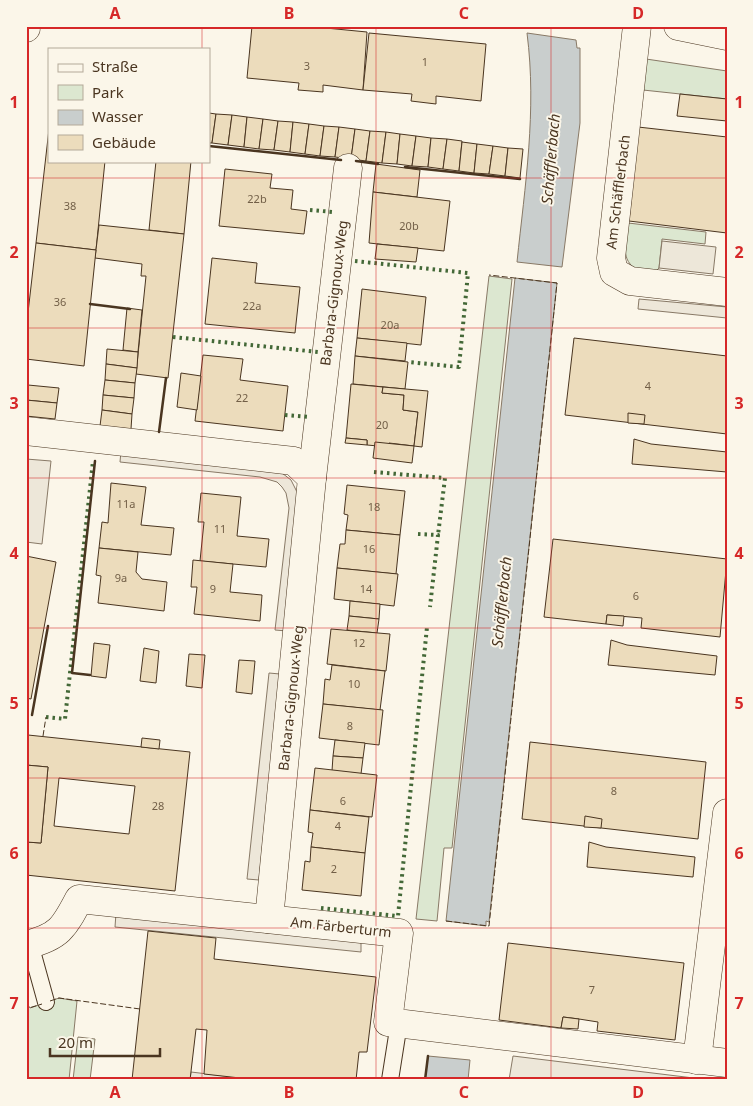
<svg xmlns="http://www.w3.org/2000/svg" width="753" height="1106" font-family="'Noto Sans',sans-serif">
<rect width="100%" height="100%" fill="#fbf6e9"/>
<g fill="#dce7d0" stroke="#887966">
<path d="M646 59 727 71V99L643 90Z"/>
<path d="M628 223 706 232 705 244 662 239 659 268 649 278C619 261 625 255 628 223Z"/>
<path d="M489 276 512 279 452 848H444L437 921 416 919Z"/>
<path d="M59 998 77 1001 69 1080H26V1002L30 1008Z"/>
<path d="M78 1037 95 1039 90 1080H73Z"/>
</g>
<g fill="#ede7d9" stroke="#887966">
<path d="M662 241 716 247 713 274 659 268Z"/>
<path d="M639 299 727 307V318L638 309Z"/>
<path d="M121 451 282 473 291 480 299 496 287 631 275 630 289 508 286 493 282 487 277 482 260 477 120 462Z"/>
<path d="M26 459 51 461 42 544 26 542Z"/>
<path d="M269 673 280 674 259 880 247 879Z"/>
<path d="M116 913 361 941V952L115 927Z"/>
<path d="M513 1056 710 1080H509Z"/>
<path d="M191 1072 258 1080H190Z"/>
</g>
<g fill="#c9cecd" stroke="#887966">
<path d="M527 33 576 40 577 48H580V123L562 267 517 262C525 185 537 111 527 33Z"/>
<path d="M515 278 557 283 489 922 486 921V926L446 921Z"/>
<path d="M428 1056 470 1060 468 1080H425Z"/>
</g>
<g fill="#ecdcbc" stroke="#4a3520" fill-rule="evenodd">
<path d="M252 26H305L367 32 363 90 323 85V92L311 91 298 90 299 83 247 78Z"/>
<path d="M369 33 486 44 481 101 436 96V104L411 101 412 94 363 90Z"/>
<path d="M680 94 727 99V121L677 116Z"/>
<path d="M209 113 216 114 212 143H209Z"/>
<path d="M216 114 232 115 228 145 212 143Z"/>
<path d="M232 115 247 117 244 147 228 145Z"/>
<path d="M247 117 263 119 259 149 244 147Z"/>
<path d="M263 119 278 121 274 150 259 149Z"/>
<path d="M278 121 293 122 290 152 274 150Z"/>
<path d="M293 122 309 124 305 154 290 152Z"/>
<path d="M309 124 324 126 320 156 305 154Z"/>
<path d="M324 126 339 127 335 157 320 156Z"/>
<path d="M339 127 355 129 351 159 335 157Z"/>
<path d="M638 127 727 137V233L629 221Z"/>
<path d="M49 129V161H105L96 250 36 243Z"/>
<path d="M355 129 370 131 366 161 351 159Z"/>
<path d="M370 131 386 132 382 163 366 161Z"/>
<path d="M386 132 400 134 397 164 382 163Z"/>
<path d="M400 134 416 136 412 166 397 164Z"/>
<path d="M416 136 431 138 428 167 412 166Z"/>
<path d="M431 138 447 139 443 169 428 167Z"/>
<path d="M447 139 462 141 459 171 443 169Z"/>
<path d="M462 142 477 144 474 173 459 171Z"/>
<path d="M477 144 493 146 489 174 474 173Z"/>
<path d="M493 146 508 148 505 176 489 174Z"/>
<path d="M508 148 523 149 520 178 505 176Z"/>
<path d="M156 161H191L184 234 149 230Z"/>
<path d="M376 164 420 170 417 197 373 192Z"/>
<path d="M225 169 272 174 270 188 293 190 291 209 307 211 304 234 219 226Z"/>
<path d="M373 192 450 201 444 251 369 243Z"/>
<path d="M99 225 184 234 168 378 136 374 146 276H141L142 264 95 258Z"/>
<path d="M36 243 96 250 84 366 26 359V330Z"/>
<path d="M377 244 418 248 416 262 375 259Z"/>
<path d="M212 258 257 263 255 283 300 287 295 333 205 324Z"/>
<path d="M362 289 426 297 421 345 357 338Z"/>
<path d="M127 308 142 310 138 352 123 350Z"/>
<path d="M357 338 407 343 405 361 355 356Z"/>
<path d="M574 338 727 356V434L565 415Z"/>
<path d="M107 349 138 352 137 368 106 364Z"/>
<path d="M203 355 243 359 240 380 288 386 283 431 195 421Z"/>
<path d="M355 356 408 362 405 389 353 384Z"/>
<path d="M106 364 137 368 135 383 105 380Z"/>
<path d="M181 373 201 376 197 410 177 407Z"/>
<path d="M105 380 135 383 134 398 103 395Z"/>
<path d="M351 384 383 387 382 393 404 395 403 410 418 412 414 446 389 443V447L367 445V440L346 438Z"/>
<path d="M28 385 59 388 57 403 26 400Z"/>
<path d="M383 387 428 391 422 447 414 446 418 412 403 410 404 395 382 393Z"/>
<path d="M103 395 134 398 132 414 102 410Z"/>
<path d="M26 400 57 403 55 419 26 416Z"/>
<path d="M102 410 132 414 131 429 100 426Z"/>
<path d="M628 413 645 415 644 424 628 423Z"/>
<path d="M346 438 367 440V445L345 443Z"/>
<path d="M634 439 651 444 727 452V472L632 464Z"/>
<path d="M375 442 414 446 412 463 373 458Z"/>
<path d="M111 483 146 487 141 525 174 528 171 555 99 548 102 522 108 523Z"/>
<path d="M347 485 405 491 400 535 346 530 348 515 344 514Z"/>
<path d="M201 493 241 497 237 536 269 539 266 567 200 561 204 522H198Z"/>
<path d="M346 530 400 535 396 574 337 568 340 544H345Z"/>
<path d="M553 539 727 559 720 637 641 628 642 618 607 615 606 624 544 617Z"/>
<path d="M99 548 138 552 136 572 142 579 167 582 164 611 98 603 101 576 96 575Z"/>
<path d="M26 556 56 562 31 699 26 698Z"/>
<path d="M193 560 233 564 230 592 262 595 260 621 194 614 197 587H191Z"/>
<path d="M337 568 398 574 394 606 334 599Z"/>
<path d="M350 601 380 604 379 619 349 616Z"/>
<path d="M607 615 624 616 623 626 606 624Z"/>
<path d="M349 616 379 619 377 633 347 630Z"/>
<path d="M331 629 390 634 386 671 327 664Z"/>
<path d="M611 640 627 645 717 656 715 675 608 665Z"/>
<path d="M94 643 110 645 106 678 91 676Z"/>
<path d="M144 648 159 651 156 683 140 681Z"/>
<path d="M189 654 205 655 202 688 186 686Z"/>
<path d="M239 660 255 661 252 694 236 692Z"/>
<path d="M332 665 385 671 380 710 323 704 325 679 330 680Z"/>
<path d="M323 704 383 710 379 745 319 738Z"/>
<path d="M28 735 190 752 175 891 26 875V842L41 843 48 767 26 765ZM59 778 135 786 129 834 54 826Z"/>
<path d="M142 738 160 740 159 749 141 747Z"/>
<path d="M335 740 365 743 363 758 333 756Z"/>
<path d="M530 742 706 762 698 839 522 819Z"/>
<path d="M333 756 363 758 361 774 332 771Z"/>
<path d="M26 765 48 767 41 843 26 842Z"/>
<path d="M315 768 377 775 372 817 310 810Z"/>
<path d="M310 810 369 817 365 853 311 847 313 833 308 832Z"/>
<path d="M585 816 602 819 601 828 584 827Z"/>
<path d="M589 842 606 847 695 857 693 877 587 867Z"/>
<path d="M311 847 365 853 361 896 302 890 305 861 310 862Z"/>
<path d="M148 931 216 938 214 959 376 977 367 1052H359L356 1080H258L204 1074 207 1030 196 1029 190 1080H132Z"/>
<path d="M508 943 684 963 675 1040 597 1031 598 1022 579 1019 563 1017 561 1028 499 1020Z"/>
<path d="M563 1017 579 1019 578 1029 561 1028Z"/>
</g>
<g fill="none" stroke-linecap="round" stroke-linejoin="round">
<g stroke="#4a3520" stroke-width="18">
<g id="service">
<path d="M30 944 46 1002"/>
<path d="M390 1080 399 1023"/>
</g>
</g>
<g stroke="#4a3520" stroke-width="29">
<g id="minor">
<path d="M637 26 611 258 614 272 630 281 727 292"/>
<path d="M26 431 294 461 312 478 269 919"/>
<path d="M312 478 348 168"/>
<path d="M26 945C59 937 64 928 79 899L399 933 388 1022 727 1063"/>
<path d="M697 1060 727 813"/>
</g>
</g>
<g stroke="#4a3520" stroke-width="29">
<g id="tertiary">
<path d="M678 26 727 36"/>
<path d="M26 28V26"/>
</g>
</g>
<use href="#service" stroke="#fbf6e9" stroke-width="16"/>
<use href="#minor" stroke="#fbf6e9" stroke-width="28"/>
<use href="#tertiary" stroke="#fbf6e9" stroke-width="28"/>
<g stroke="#436837" stroke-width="4" stroke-dasharray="2.5 4" stroke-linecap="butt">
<path d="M310 210 333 212"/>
<path d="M355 261 468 273 459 367 408 362"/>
<path d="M173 337 318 352"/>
<path d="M285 415 310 417"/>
<path d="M374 472 445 478 438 535"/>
<path d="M418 534 438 535 430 607"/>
<path d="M46 717 65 719 93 461"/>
<path d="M321 908 398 916 427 627"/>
</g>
<g stroke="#4a3520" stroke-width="1" stroke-dasharray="6 2.5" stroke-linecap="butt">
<path d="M43 736 46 717"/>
<path d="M446 921 489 926 557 283 489 275"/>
<path d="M50 1001 59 998 140 1009"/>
<path d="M26 1002 29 1008 42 1004"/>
</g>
<g stroke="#4a3520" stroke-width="2.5">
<path d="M209 146 341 160"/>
<path d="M356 161 378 164"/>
<path d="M405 167 520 179"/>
<path d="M90 304 130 309"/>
<path d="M159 432 166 378"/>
<path d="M90 675 72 673 95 461"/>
<path d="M32 715 48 626"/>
<path d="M425 1080 428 1056"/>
</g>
</g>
<path fill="none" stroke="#d62828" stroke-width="1" stroke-opacity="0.55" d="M202 26V49M376 26V1080M551 26V1080M202 161V1080M26 178H727M26 328H727M26 478H727M26 628H727M26 778H727M26 928H727"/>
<g text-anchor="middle" stroke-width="4" stroke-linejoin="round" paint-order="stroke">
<g font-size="11" fill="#725f47">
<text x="425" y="66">1</text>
<text x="307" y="70">3</text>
<text x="257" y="203">22b</text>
<text x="70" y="210">38</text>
<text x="409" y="230">20b</text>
<text x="60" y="306">36</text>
<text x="252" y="310">22a</text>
<text x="390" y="329">20a</text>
<text x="648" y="390">4</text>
<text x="242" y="402">22</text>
<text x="382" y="429">20</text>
<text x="126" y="508">11a</text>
<text x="374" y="511">18</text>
<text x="220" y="533">11</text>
<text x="369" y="553">16</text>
<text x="121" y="582">9a</text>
<text x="213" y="593">9</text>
<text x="366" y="593">14</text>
<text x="636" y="600">6</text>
<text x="359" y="647">12</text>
<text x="354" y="688">10</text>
<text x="350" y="730">8</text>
<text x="614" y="795">8</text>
<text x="343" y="805">6</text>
<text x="158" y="810">28</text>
<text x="338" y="830">4</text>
<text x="334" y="873">2</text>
<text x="592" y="994">7</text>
</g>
<g font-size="14" fill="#4a3520" stroke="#fbf6e9">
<text transform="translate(618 192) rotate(-83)" y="5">Am Schäfflerbach</text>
<text transform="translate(334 293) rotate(-83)" y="5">Barbara-Gignoux-Weg</text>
<text transform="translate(291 698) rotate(-84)" y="5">Barbara-Gignoux-Weg</text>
<text transform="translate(341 927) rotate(6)" y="5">Am Färberturm</text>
</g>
<g font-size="15" font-style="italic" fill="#4a3520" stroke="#fbf6e9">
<text transform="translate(551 159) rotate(-85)" y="5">Schäfflerbach</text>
<text transform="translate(502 602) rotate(-84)" y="5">Schäfflerbach</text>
</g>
</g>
<rect width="753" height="1106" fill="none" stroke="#fbf6e9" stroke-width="55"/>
<rect x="48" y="48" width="162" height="115" fill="#fbf6e9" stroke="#b4a999"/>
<rect x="58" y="64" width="25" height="8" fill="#fbf6e9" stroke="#b4a999"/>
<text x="92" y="72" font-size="15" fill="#4a3520">Straße</text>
<rect x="58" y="85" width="25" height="15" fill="#dce7d0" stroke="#b4a999"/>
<text x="92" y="98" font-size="15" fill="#4a3520">Park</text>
<rect x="58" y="110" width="25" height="15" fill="#c9cecd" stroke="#b4a999"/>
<text x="92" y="122" font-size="15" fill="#4a3520">Wasser</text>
<rect x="58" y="135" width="25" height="15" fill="#ecdcbc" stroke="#b4a999"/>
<text x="92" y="148" font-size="15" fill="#4a3520">Gebäude</text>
<path d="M50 1048v8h110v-8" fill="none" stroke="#4a3520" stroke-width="2.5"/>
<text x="58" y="1048" font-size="15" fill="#4a3520" stroke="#fbf6e9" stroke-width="4" paint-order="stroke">20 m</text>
<rect x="28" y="28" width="698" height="1050" fill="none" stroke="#d62828" stroke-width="2"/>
<g font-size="16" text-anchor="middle" font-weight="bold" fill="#d62828">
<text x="115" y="19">A</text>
<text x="289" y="19">B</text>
<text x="464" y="19">C</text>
<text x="638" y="19">D</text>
<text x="14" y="108">1</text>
<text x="739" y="108">1</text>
<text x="14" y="258">2</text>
<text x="739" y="258">2</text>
<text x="14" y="409">3</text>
<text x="739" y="409">3</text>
<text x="14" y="559">4</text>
<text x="739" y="559">4</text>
<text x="14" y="709">5</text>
<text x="739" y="709">5</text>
<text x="14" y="859">6</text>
<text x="739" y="859">6</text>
<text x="14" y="1009">7</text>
<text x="739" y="1009">7</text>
<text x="115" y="1098">A</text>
<text x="289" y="1098">B</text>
<text x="464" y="1098">C</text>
<text x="638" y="1098">D</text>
</g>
</svg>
